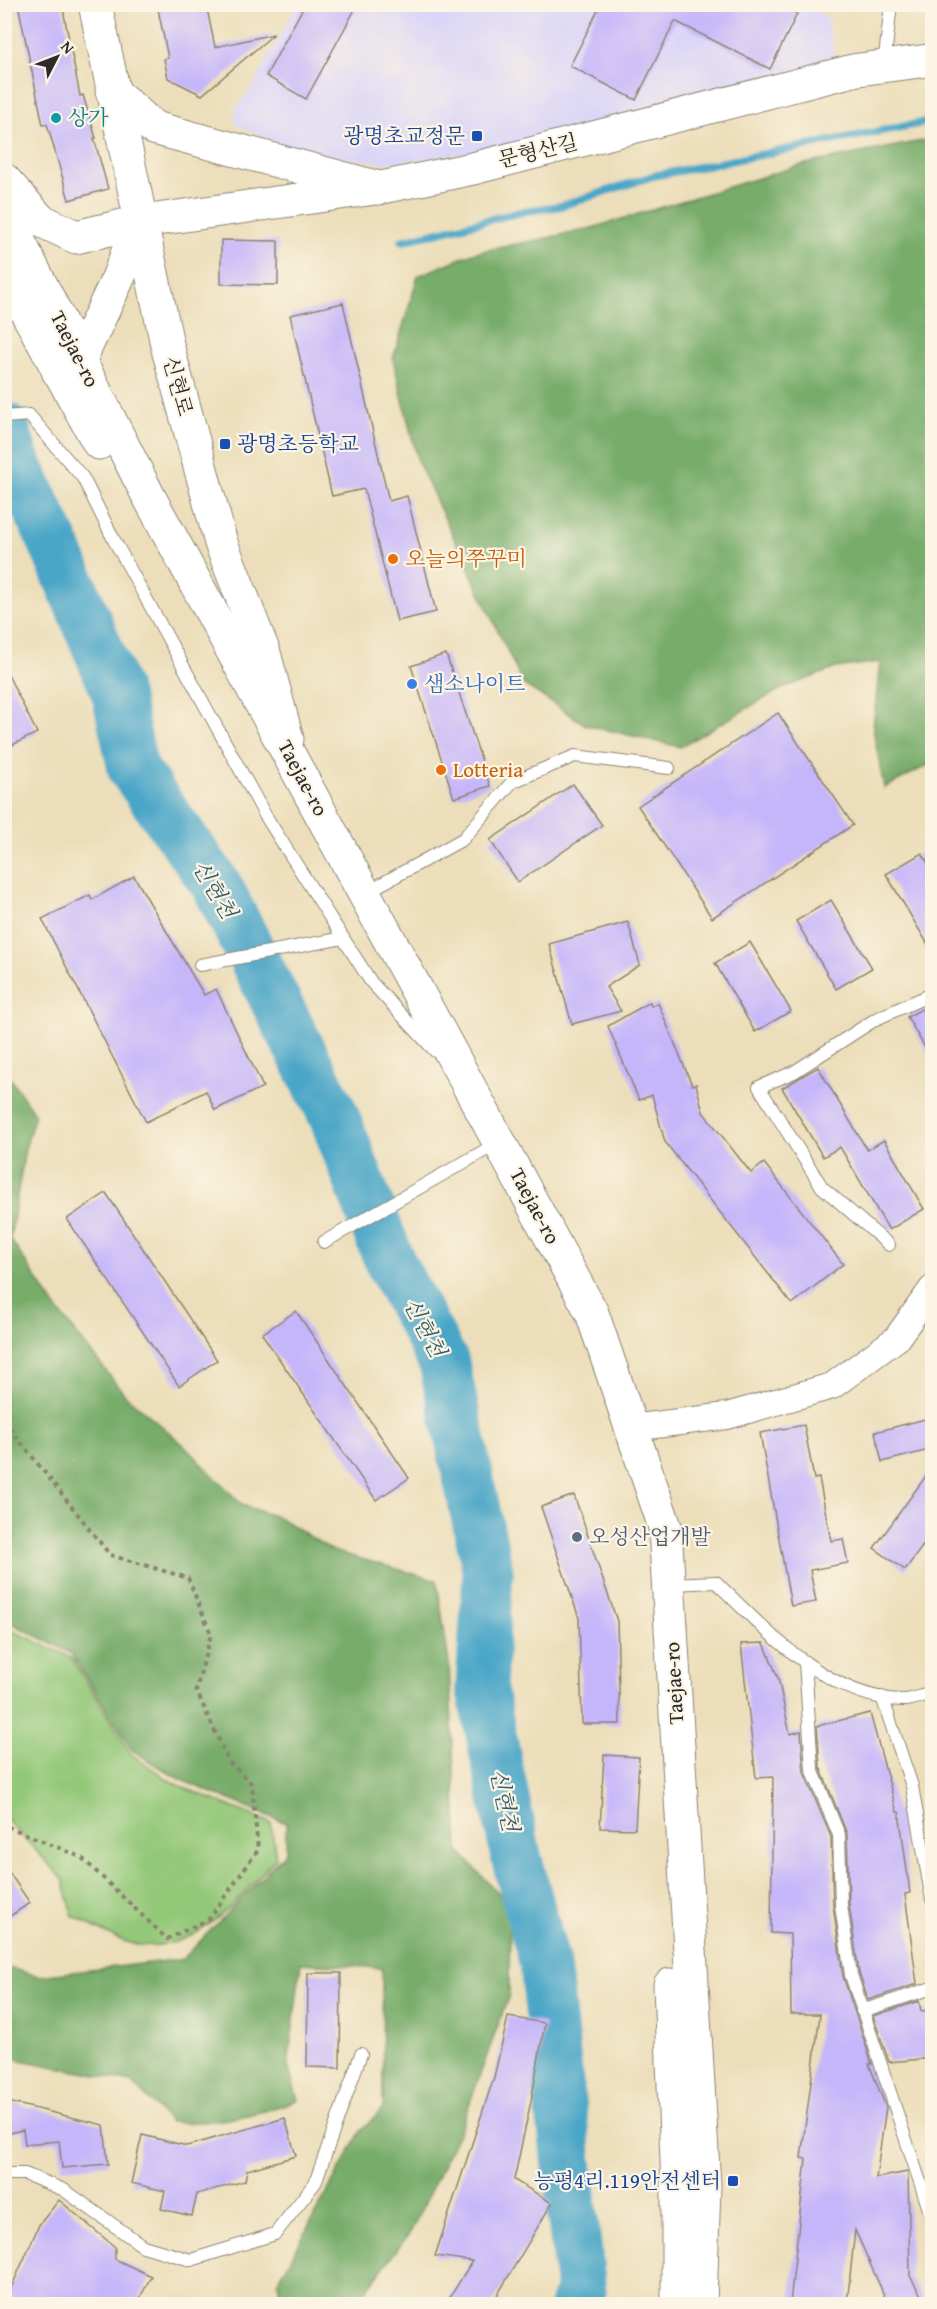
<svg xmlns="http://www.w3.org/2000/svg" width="937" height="2309" font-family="'Gentium Book Plus','Noto Serif KR',serif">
<rect width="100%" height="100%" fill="#fcf5e5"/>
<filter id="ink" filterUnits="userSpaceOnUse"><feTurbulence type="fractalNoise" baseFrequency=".0167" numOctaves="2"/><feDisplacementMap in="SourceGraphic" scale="12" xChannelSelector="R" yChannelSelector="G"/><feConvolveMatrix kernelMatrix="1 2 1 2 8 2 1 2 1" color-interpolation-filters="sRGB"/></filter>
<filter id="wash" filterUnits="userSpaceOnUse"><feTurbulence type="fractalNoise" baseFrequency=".008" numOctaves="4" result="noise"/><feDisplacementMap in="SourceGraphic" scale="24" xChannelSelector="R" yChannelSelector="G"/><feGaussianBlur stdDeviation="1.35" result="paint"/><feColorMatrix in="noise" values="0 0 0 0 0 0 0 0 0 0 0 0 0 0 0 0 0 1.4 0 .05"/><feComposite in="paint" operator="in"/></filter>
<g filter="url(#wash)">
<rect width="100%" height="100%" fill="#ecdeba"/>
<path fill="#dbd6f7" d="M297 5H814L827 19 834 54 812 69 482 152 386 163 294 152 235 124V110L253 86Z"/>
<path fill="#94c879" stroke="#607a52" stroke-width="1.5" d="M4 1627 71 1657 131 1754 175 1784 271 1823 276 1858C236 1900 193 1961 127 1942 109 1937 90 1924 73 1916L63 1879 5 1818Z"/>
<g fill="#77ac69" stroke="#516c4a" stroke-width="1.5">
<path d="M932 139V763L884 788 873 728 880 662 836 668 781 689 680 747 586 725 523 684 418 462 393 359 418 276 473 253 585 230 805 164Z"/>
<path d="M4 1069 35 1115 25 1149 10 1239 56 1308 125 1395 184 1445 242 1505 280 1518 333 1551 437 1580 449 1664 458 1850 510 1906 509 1995 461 2127 411 2231 356 2304H282L278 2282 361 2131 383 2108 382 1968 301 1963 288 2066 298 2100C256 2115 215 2125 170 2122L132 2082 5 2057V1967L39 1976 183 1959 286 1852V1823L179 1779 132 1750 71 1653 5 1620Z"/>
</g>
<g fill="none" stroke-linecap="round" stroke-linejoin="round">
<path stroke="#49a6c7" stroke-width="8" d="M402 241 525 211 561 206 653 176 932 121"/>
<path stroke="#49a6c7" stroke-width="51" d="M4 427 14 460 53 541 117 694 133 769 217 886 334 1116 390 1262 444 1363 488 1572 481 1686 516 1856 545 1964 581 2291 575 2304"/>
</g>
<g id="blocks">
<g fill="#c5b5fa">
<path d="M18 4H62L80 96 83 95 96 138H94L108 189 69 200 47 124 43 125Z"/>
<path d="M157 4H206L215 47 274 34 202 95 168 78 164 59 168 58Z"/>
<path d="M305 4H358L306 99 266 76Z"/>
<path d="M601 4H779L797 14 770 69 675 21 636 100 570 66Z"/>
<path d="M221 240 278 241V285L221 284Z"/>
<path d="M343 303 389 501 407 496 436 612 397 621 364 489 332 496 290 315Z"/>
<path d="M446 654 490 786 454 798 411 666Z"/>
<path d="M4 667 37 733 4 749Z"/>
<path d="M778 713 853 825 712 918 638 806Z"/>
<path d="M573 784 602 825 518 882 490 840Z"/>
<path d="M922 853 933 872V953L886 874Z"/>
<path d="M134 876 204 995 216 989 263 1087 215 1110 206 1091 146 1122 42 919 90 895 92 900Z"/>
<path d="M831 900 872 968 836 989 796 921Z"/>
<path d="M628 922 640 965 606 987 621 1011 572 1024 549 944Z"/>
<path d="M750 942 791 1011 755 1032 715 963Z"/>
<path d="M650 1002 651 1006 658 1003 692 1085 696 1084 703 1112 751 1173 764 1163 843 1264 792 1304 665 1142 652 1095 639 1100 608 1026Z"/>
<path d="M933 1003V1061L907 1017Z"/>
<path d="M818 1067 867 1150 884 1140 924 1209 889 1230 840 1147 823 1157 782 1088Z"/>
<path d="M106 1193 217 1360 179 1386 67 1219Z"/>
<path d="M296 1311 409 1478 376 1500 262 1334Z"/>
<path d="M933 1417V1449L882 1462 875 1432Z"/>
<path d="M804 1425 814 1479 819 1478 831 1541 843 1539 848 1563 810 1570 816 1602 791 1606 760 1433Z"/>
<path d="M933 1466V1532L905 1570 874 1548Z"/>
<path d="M574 1495 617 1621 620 1724H582L579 1618 541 1507Z"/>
<path d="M764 1643 778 1678 790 1734 801 1731 804 1772 831 1837 833 1905 843 1976 872 2064H869L886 2107 876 2178 908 2172 910 2276 926 2304H888L855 2230 847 2304 790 2303 806 2159 801 2158 820 2014H791L790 1934 771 1933 773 1777 756 1778 741 1644Z"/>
<path d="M870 1713 897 1812H899L910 1893 905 1894 917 1984 868 2000 859 1973 849 1904 847 1834 820 1767 817 1726Z"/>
<path d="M604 1755 639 1757 635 1829 600 1828Z"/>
<path d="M4 1865 30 1903 4 1920Z"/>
<path d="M308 1973H341L340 2068 307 2067Z"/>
<path d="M919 2001 921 2011 933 2010V2058L889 2062 873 2016Z"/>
<path d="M508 2017 545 2023 531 2101 514 2180 552 2203 492 2304H446L472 2261 435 2256 494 2077Z"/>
<path d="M4 2101 104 2125 108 2164 62 2168 59 2141 25 2144 23 2130 4 2134Z"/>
<path d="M285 2118 296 2156 247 2170 245 2181 197 2194 192 2216 161 2209 165 2191 131 2183 142 2135 187 2146Z"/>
<path d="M59 2200 115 2247V2259L151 2276 137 2304H4L39 2225Z"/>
</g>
</g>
</g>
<g filter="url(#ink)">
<use href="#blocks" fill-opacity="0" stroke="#8c8472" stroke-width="1.5"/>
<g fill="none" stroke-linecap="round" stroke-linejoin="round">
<g stroke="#8c8472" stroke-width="14">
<g id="service">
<path d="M884 66 891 4"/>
<path d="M4 417 29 415 83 478 114 540 265 815 371 982 435 1051"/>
<path d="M365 893 463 839 512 782 575 756 669 768"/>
<path d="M200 965 343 938"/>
<path d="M324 1242 491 1147"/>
<path d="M889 1245 822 1187 759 1087 794 1072 876 1019 932 994"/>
<path d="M670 1584 716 1582C765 1630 831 1701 906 1700 914 1699 924 1695 932 1693"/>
<path d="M805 1662 812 1769 839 1835 841 1905 851 1975 932 2218"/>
<path d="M882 1697 912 1786 932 1900"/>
<path d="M862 2011 932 1988"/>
<path d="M4 2174H25L64 2190 143 2246 191 2260 275 2234 315 2183 361 2054"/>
</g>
</g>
<g stroke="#8c8472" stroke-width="28">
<path id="minor" d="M631 1428 727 1416 832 1386 896 1339 932 1289"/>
</g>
<g stroke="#8c8472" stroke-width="34">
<path id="tertiary" d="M139 222 379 188 475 168 855 70 932 60"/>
</g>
<g stroke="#8c8472" stroke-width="35">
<g id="secondary">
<path d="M95 4 168 349 221 543 264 653 287 739"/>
<path d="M112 91 154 128 379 188"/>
<path d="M4 180 40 220 76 237 139 222"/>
<path d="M58 371 80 359 119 276 139 222"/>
</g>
</g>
<g stroke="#8c8472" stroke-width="35">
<g id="primary">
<path d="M4 212 148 495 592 1313 665 1527 704 2186 700 2304"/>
<path d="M4 271 99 443"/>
<path d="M670 1985 678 2186V2304"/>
</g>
</g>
<path stroke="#8c8472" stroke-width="4" stroke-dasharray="4.5 4.5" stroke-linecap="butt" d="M4 1421 110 1555 188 1578 211 1634 196 1690 229 1762 252 1784 258 1850 209 1919 167 1939 81 1857 4 1825"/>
<use href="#service" stroke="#fff" stroke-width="12"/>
<use href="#minor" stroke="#fff" stroke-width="26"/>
<use href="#tertiary" stroke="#fff" stroke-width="32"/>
<use href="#secondary" stroke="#fff" stroke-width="33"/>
<use href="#primary" stroke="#fff" stroke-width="33"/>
</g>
</g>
<circle fill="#0f9aa8" stroke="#fcf5e5" stroke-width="2" cx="56" cy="118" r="6"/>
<g fill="#1a4fb4" stroke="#fcf5e5" stroke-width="2">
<rect x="471" y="130" width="12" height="12" rx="3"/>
<rect x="219" y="438" width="12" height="12" rx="3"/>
<rect x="727" y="2175" width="12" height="12" rx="3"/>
</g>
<g fill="#e8710a" stroke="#fcf5e5" stroke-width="2">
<circle cx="393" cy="559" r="6"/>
<circle cx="441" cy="770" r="6"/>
</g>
<circle fill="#3f7fe0" stroke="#fcf5e5" stroke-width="2" cx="412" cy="684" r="6"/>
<circle fill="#5c6f8a" stroke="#fcf5e5" stroke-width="2" cx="577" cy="1537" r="6"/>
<g text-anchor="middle" stroke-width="4.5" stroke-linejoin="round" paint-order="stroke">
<g font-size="21" fill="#0d838f" stroke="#fcf5e5" text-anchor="start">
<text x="68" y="125">상가</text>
</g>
<g font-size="21" fill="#164399" stroke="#fcf5e5" text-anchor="end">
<text x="465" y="143">광명초교정문</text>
<text x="237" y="451" text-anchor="start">광명초등학교</text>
<text x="721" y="2188">능평4리.119안전센터</text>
</g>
<g font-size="21" fill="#2b2b2b" stroke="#fcf5e5">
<text transform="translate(538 151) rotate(-14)" y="7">문형산길</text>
<text transform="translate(75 349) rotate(63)" y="7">Taejae-ro</text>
<text transform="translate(178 386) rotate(75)" y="7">신현로</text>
<text transform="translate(303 778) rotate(62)" y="7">Taejae-ro</text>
<text transform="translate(535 1206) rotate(62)" y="7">Taejae-ro</text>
<text transform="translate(674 1683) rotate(-93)" y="7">Taejae-ro</text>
</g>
<g font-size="21" fill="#c56008" stroke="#fcf5e5" text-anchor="start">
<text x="405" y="566">오늘의쭈꾸미</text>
<text x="453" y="777">Lotteria</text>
</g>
<g font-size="21" fill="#366cbe" stroke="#fcf5e5" text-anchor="start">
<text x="424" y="691">샘소나이트</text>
</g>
<g font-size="21" fill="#4e5e75" stroke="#fcf5e5" text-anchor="start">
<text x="589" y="1544">오성산업개발</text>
</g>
<g font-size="22" font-style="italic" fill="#375c69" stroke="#fcf5e5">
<text transform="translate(215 889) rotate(59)" y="8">신현천</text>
<text transform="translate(425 1327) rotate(62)" y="8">신현천</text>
<text transform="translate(505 1800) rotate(78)" y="8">신현천</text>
</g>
</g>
<rect width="937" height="2309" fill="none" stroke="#fcf5e5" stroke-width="24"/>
<g transform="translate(57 57) rotate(48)" stroke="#fcf5e5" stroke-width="4.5" paint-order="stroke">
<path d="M0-4.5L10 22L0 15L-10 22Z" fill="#2b2b2b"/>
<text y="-9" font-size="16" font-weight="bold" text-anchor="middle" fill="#2b2b2b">N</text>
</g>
</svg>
